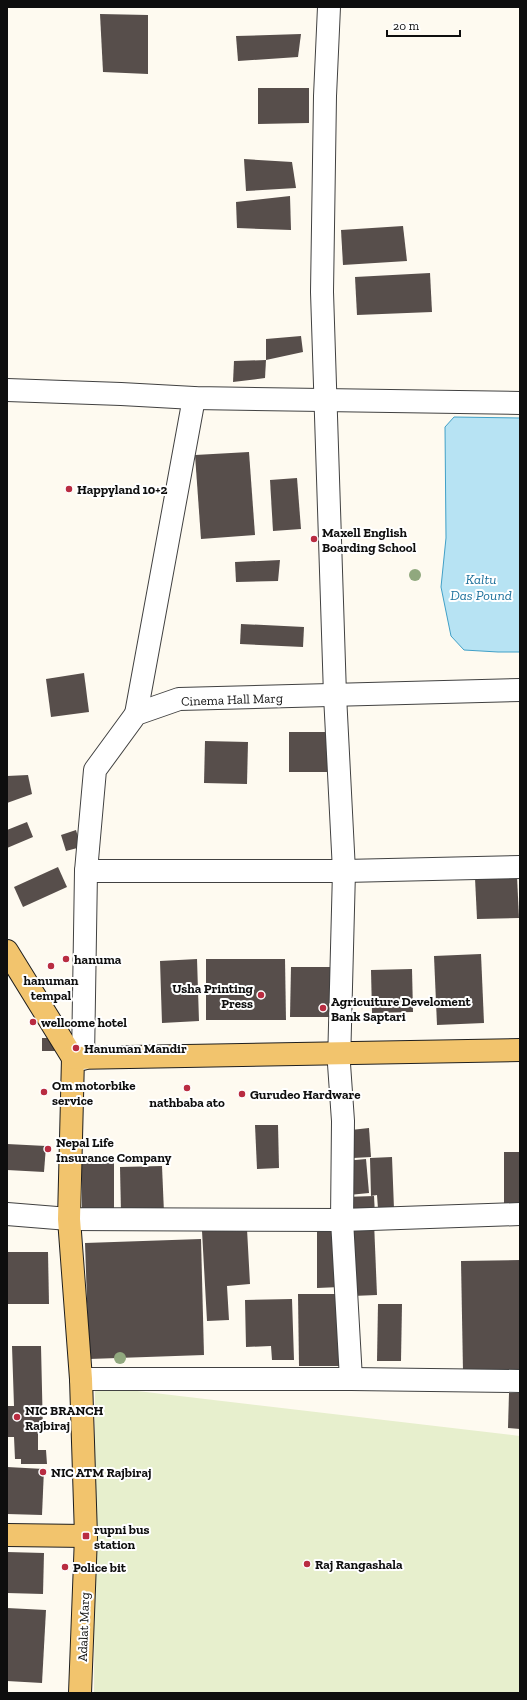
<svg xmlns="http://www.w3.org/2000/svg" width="527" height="1700" font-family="'Zilla Slab',serif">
<rect width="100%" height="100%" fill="#fefaf0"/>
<path fill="#e7efcd" d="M95 1386 520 1436V1693H94Z"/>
<path fill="#b7e3f3" stroke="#41a0c7" d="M454 417 520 418V652H498L464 650 451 636 441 587 446 538 445 427Z"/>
<g fill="#574e4b">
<path d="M100 14 148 15V74L103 72Z"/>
<path d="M301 34 298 57 238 61 236 36Z"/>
<path d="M258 88H309V123L258 124Z"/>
<path d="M244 159 292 162 296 188 246 191Z"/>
<path d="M290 196 291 230 237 228 236 202Z"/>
<path d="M403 226 407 261 343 265 341 230Z"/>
<path d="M430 273 432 312 357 315 355 277Z"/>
<path d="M301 336 303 352 266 360V339Z"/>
<path d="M266 360 265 378 233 382 234 361Z"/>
<path d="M249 452 255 535 201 539 195 455Z"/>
<path d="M297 478 301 529 273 531 270 480Z"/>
<path d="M280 560 278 581 236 582 235 562Z"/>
<path d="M241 624 304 627 303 647 240 644Z"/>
<path d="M84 673 89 712 51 717 46 679Z"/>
<rect x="289" y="732" width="43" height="40"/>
<path d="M205 741 248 742 247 784 204 783Z"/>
<path d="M28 775 32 794 7 803V776Z"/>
<path d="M27 822 33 837 7 848V830Z"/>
<path d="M76 830 81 847 66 851 61 835Z"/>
<path d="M58 867 67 887 23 907 14 887Z"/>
<path d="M517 876 519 918 477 919 475 878Z"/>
<path d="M481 954 484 1023 437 1025 434 956Z"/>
<path d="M197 959 199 1021 162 1023 160 961Z"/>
<path d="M206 959H285L286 1020H206Z"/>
<path d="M291 967H332L331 1017H290Z"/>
<path d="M412 969 413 1012 372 1013 371 970Z"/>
<path d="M42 1038H53L55 1051H42Z"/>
<path d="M255 1125H278L279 1168 257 1169Z"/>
<path d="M369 1128 371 1157 353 1158 351 1130Z"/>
<path d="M7 1144 46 1146 44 1172 7 1170Z"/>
<path d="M504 1152H520V1205L504 1206Z"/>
<path d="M392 1157 394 1209H378L377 1195 371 1196 370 1158Z"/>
<path d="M366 1159 369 1193 349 1195 345 1161Z"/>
<path d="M82 1160 114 1161V1216H82Z"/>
<path d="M162 1166 164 1213 121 1214 120 1167Z"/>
<path d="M374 1196 375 1215 346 1216 345 1197Z"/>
<path d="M374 1222 377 1295 352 1296 349 1223Z"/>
<path d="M317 1226H340V1287L317 1288Z"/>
<path d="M247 1229 250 1284 227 1286 229 1320 207 1321 202 1231Z"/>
<path d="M201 1239 204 1355 89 1359 85 1243Z"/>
<path d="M7 1252H48L49 1304H7Z"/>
<path d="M520 1260V1369L463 1371 461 1261Z"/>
<path d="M298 1294H343V1366H299Z"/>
<path d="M292 1299 294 1360H272L271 1346 246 1347 245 1300Z"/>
<path d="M378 1304H402L401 1361H377Z"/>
<path d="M12 1346H41L43 1433H38V1450H46L47 1464H21V1459H15L14 1437H7V1406H14Z"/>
<path d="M509 1393H520V1429L508 1428Z"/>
<path d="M7 1467 44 1469 42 1515 7 1514Z"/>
<path d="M7 1552 44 1553 43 1594 7 1593Z"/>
<path d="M7 1608 46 1610 42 1683 7 1681Z"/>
</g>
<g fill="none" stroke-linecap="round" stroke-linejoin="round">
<g stroke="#414141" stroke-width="24">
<g id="minor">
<path d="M329 7 325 96 322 292 335 695 344 871 339 1064 343 1121 342 1220 351 1379"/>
<path d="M7 390 121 394 194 398 520 403"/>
<path d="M136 714 194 398"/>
<path d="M86 871H344L520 867"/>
<path d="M83 1059 86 871 95 770 136 714 179 699 520 690"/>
<path d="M7 1214 69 1219 342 1220 520 1214"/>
<path d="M81 1379H351L520 1381"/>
</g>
</g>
<g stroke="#1f1f1f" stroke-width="24">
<g id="major">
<path d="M7 951 73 1058"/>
<path d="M73 1058 69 1219 81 1379 86 1536 80 1693"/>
<path d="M73 1058 520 1050"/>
<path d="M7 1535 86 1536"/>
</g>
</g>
<use href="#minor" stroke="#fff" stroke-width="22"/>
<use href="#major" stroke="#f2c46d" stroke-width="22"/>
</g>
<g fill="#90a87e">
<circle cx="415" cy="575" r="6"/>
<circle cx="120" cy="1358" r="6"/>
</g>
<g fill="#b92c41" stroke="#fff" stroke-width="1.5">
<circle cx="69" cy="489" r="4"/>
<circle cx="314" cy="539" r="4"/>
<circle cx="66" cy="959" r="4"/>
<circle cx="51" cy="966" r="4"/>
<circle cx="261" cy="995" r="4"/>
<circle cx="323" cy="1008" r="4"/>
<circle cx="33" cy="1022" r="4"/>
<circle cx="76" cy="1048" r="4"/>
<circle cx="187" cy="1088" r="4"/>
<circle cx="44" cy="1092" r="4"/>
<circle cx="242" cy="1094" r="4"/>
<circle cx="48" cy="1149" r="4"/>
<circle cx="17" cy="1417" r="4"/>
<circle cx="43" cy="1472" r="4"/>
<rect x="82" y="1532" width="8" height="8" rx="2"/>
<circle cx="307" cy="1564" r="4"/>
<circle cx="65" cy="1567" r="4"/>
</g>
<g text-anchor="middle" stroke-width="4" stroke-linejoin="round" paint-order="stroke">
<g font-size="13" font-weight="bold" fill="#0e0e0e" stroke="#fff" text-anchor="start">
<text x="77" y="494">Happyland 10+2</text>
<text x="322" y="537">Maxell English<tspan x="322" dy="15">Boarding School</tspan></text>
<text x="74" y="964">hanuma</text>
<text x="51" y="985" text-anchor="middle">hanuman<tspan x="51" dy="15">tempal</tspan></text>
<text x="253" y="993" text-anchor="end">Usha Printing<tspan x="253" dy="15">Press</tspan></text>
<text x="331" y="1006">Agricuiture Develoment<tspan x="331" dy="15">Bank Saptari</tspan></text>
<text x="41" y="1027">wellcome hotel</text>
<text x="84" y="1053">Hanuman Mandir</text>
<text x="52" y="1090">Om motorbike<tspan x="52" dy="15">service</tspan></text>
<text x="250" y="1099">Gurudeo Hardware</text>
<text x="187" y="1107" text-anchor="middle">nathbaba ato</text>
<text x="56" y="1147">Nepal Life<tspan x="56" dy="15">Insurance Company</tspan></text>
<text x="25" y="1415">NIC BRANCH<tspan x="25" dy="15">Rajbiraj</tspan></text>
<text x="51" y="1477">NIC ATM Rajbiraj</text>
<text x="94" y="1534">rupni bus<tspan x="94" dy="15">station</tspan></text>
<text x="315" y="1569">Raj Rangashala</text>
<text x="73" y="1572">Police bit</text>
</g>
<g font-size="13" fill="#0e0e0e" stroke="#fff">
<text transform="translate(232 699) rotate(-2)" y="5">Cinema Hall Marg</text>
<text transform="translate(83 1627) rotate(-88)" y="5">Adalat Marg</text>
</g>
<g font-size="14" font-style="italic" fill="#1d719b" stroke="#fff">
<text x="481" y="584">Kaltu<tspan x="481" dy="16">Das Pound</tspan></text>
</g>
</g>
<rect width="527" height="1700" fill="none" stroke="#0e0e0e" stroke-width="16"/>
<path d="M387 30v6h73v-6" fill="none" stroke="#0e0e0e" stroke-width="2"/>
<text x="393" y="30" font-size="12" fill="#0e0e0e" stroke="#ffffff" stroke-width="3" paint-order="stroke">20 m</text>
</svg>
